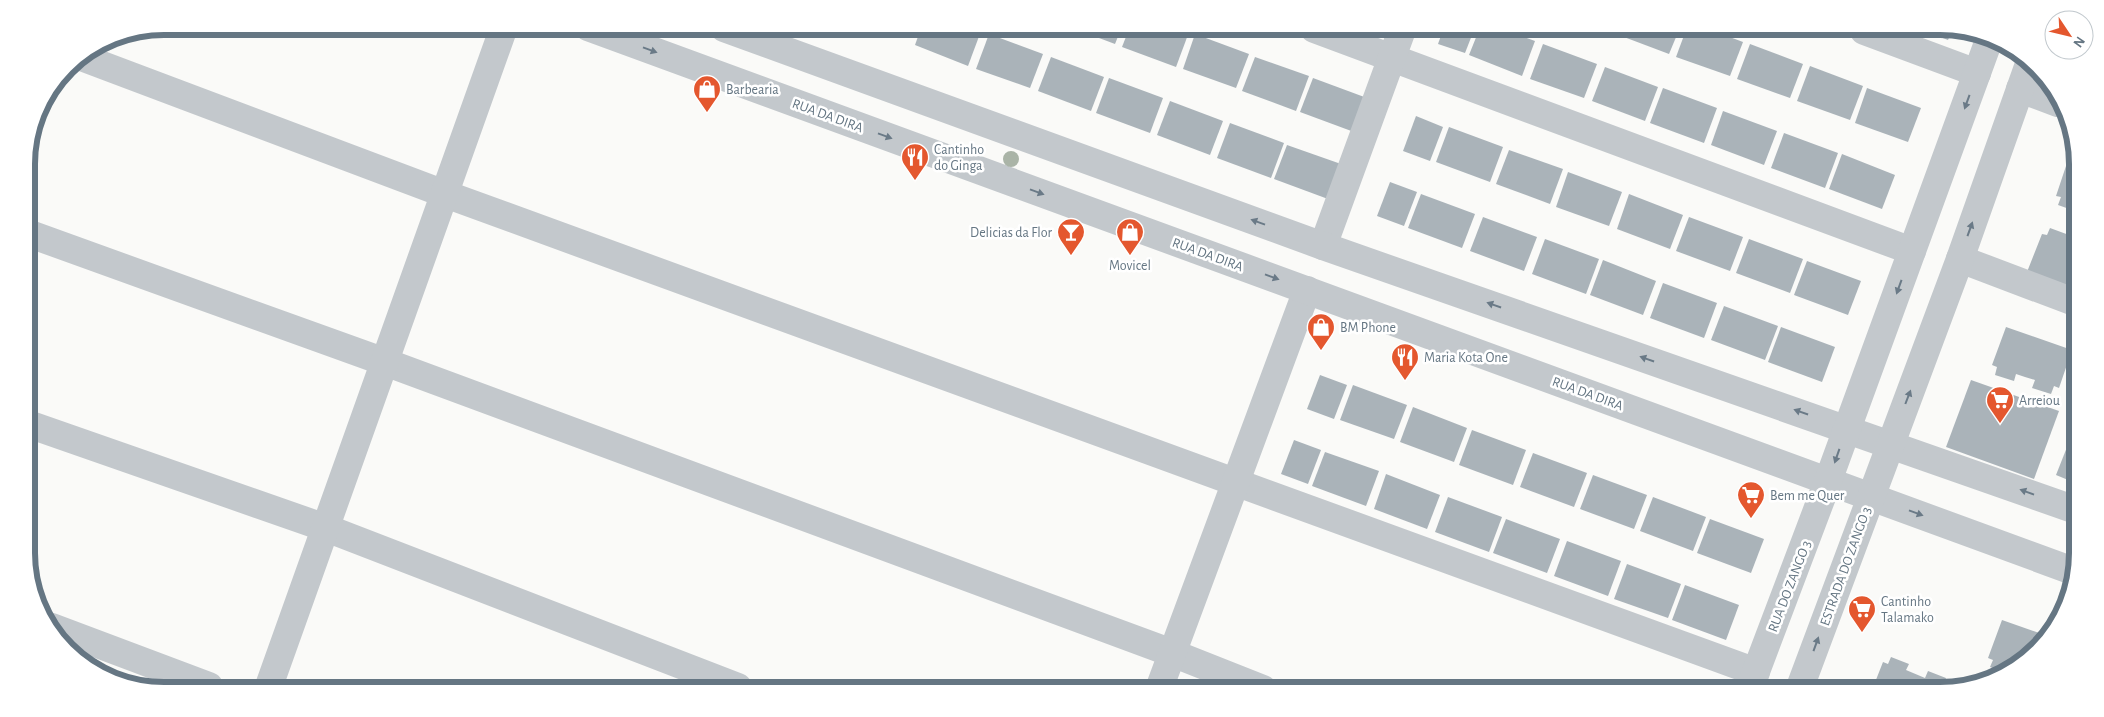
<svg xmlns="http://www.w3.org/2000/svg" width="2104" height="717" font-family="'Alegreya Sans',sans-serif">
<rect width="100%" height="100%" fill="#fafaf8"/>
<g fill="#aab3b9">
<path d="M921 28H974L981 31 968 66 915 45Z"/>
<path d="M1075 29H1121L1115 44Z"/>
<path d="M1129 29H1181L1189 32 1176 67 1122 47Z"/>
<path d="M1443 30H1474L1465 53 1438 44Z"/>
<path d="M1479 30H1505L1535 41 1522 76 1469 55Z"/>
<path d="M1617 30H1679L1669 54 1616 34Z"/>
<path d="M1686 30H1711L1743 42 1730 76 1676 57Z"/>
<path d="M1924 31H1952L1948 40Z"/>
<path d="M989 34 1043 54 1030 88 976 69Z"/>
<path d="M1195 34 1249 54 1236 88 1183 69Z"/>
<path d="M1543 44 1597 64 1584 98 1530 79Z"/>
<path d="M1750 44 1803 64 1790 98 1737 79Z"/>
<path d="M1051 57 1104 77 1091 111 1038 91Z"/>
<path d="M1255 57 1309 76 1296 111 1242 91Z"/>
<path d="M1810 66 1863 86 1850 120 1797 101Z"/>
<path d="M1605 67 1658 87 1645 121 1592 101Z"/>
<path d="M1109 78 1163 98 1150 133 1096 113Z"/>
<path d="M1313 78 1367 98 1354 132 1300 112Z"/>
<path d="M1663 88 1717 108 1704 143 1650 123Z"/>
<path d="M1867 88 1921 108 1908 142 1855 123Z"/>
<path d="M1170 101 1223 121 1210 155 1157 135Z"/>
<path d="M1723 111 1777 131 1764 165 1711 145Z"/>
<path d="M1416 116 1443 127 1430 161 1403 151Z"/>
<path d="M1230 123 1284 143 1271 178 1217 158Z"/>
<path d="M1449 127 1503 147 1490 182 1436 162Z"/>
<path d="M1784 133 1838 153 1825 188 1771 168Z"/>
<path d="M1287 145 1341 164 1328 199 1274 179Z"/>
<path d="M1509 150 1563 169 1550 204 1496 184Z"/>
<path d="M1842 154 1895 175 1882 209 1829 189Z"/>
<path d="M2069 157 2075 159V211L2058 205 2061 197 2056 196Z"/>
<path d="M1568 172 1622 192 1609 226 1556 207Z"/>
<path d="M1390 182 1417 192 1404 226 1377 216Z"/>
<path d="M1421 194 1475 214 1462 248 1408 228Z"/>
<path d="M1629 194 1683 215 1670 249 1617 229Z"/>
<path d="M1483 217 1537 237 1524 271 1470 251Z"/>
<path d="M1689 217 1743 237 1730 271 1676 251Z"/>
<path d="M2050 228 2069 235 2066 242 2075 246 2074 290 2027 272 2042 234 2047 235Z"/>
<path d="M1545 239 1599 259 1586 294 1532 274Z"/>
<path d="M1749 239 1803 259 1790 293 1736 273Z"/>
<path d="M1603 260 1656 281 1643 315 1590 295Z"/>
<path d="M1807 261 1861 281 1848 315 1794 295Z"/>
<path d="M1663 283 1717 303 1704 338 1650 318Z"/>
<path d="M1724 306 1778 326 1765 360 1711 340Z"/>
<path d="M1781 327 1835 347 1822 382 1768 362Z"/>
<path d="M2006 327 2072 350 2059 388 2054 386 2051 394 2032 388 2035 380 2025 377 2016 374 2014 381 1995 375 1997 367 1992 365Z"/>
<path d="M1320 375 1347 385 1334 419 1307 409Z"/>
<path d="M1971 380 2059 411 2034 479 1946 447Z"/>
<path d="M1353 385 1407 405 1394 439 1340 420Z"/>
<path d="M1413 407 1467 428 1454 462 1400 442Z"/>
<path d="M1472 430 1526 450 1513 485 1459 465Z"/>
<path d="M2071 437 2074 438 2073 482 2056 475Z"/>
<path d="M1294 440 1321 450 1308 484 1281 474Z"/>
<path d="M1325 452 1379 471 1366 506 1312 486Z"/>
<path d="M1533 453 1587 473 1574 507 1520 487Z"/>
<path d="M1386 474 1440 495 1427 529 1374 509Z"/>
<path d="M1593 475 1647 495 1634 529 1580 509Z"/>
<path d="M1448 497 1502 517 1489 552 1435 532Z"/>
<path d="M1653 497 1706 517 1693 551 1640 531Z"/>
<path d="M1506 519 1560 539 1547 573 1493 553Z"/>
<path d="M1710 519 1764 539 1751 573 1697 553Z"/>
<path d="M1567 541 1621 561 1608 596 1554 576Z"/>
<path d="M1627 564 1681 584 1668 618 1614 599Z"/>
<path d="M1685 585 1739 605 1726 640 1672 620Z"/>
<path d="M2002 620 2048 636 2024 662 2000 671 1990 667 1993 660 1988 658Z"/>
<path d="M1891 657 1909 664 1906 670 1925 678 1928 671 1946 678 1943 686 1948 687 1947 690H1872L1883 662 1888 664Z"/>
</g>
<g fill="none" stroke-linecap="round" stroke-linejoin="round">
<g stroke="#c3c8cc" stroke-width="28">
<path d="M1314 29 1912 251"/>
<path d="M1864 31 1977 73"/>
<path d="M81 57 445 194 1756 672"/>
<path d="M2020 89 2058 103"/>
<path d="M27 233 385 362 1172 653 1263 689"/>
<path d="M1323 246 1402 30"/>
<path d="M1960 259 2074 302"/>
<path d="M28 424 326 528 738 687"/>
<path d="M52 627 209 686"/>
<path d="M269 686 504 27"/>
<path d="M1159 689 1307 290"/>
</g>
<g stroke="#c3c8cc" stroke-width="28">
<path d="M588 27 2073 571"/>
<path d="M724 28 1323 246 2073 509"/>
<path d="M1749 690 1828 481 1989 40"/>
<path d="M1799 690 1960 259 2029 64"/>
</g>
</g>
<circle fill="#aab4a7" cx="1011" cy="159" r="8"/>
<defs><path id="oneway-solid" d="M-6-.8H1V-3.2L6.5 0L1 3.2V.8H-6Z" transform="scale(1.25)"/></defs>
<g fill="#6a7a87">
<use href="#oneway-solid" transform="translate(650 50) rotate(20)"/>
<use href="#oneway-solid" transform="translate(1967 102) rotate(110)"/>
<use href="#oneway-solid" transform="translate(885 136) rotate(20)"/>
<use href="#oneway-solid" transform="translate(1037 192) rotate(20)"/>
<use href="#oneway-solid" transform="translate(1258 222) rotate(-160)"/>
<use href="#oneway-solid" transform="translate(1970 229) rotate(-70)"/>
<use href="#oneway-solid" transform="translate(1272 277) rotate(20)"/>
<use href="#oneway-solid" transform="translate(1899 287) rotate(110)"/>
<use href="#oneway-solid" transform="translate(1494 305) rotate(-161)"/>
<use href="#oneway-solid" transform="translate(1647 359) rotate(-161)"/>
<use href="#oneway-solid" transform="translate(1908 397) rotate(-69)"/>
<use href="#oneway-solid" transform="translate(1801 412) rotate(-161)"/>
<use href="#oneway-solid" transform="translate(1837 456) rotate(109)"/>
<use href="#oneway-solid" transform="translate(2027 492) rotate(-160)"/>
<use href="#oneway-solid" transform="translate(1916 513) rotate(20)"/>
<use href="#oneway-solid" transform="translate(1816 644) rotate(-70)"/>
</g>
<defs>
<g id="shop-pin" transform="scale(1.4375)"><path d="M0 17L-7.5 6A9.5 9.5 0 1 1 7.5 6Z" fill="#e4572e" stroke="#fff"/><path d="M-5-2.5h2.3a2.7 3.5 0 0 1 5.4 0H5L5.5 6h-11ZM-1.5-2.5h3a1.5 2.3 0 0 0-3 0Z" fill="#fff"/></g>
<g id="restaurant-pin" transform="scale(1.4375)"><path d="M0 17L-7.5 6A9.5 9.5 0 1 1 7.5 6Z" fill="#e4572e" stroke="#fff"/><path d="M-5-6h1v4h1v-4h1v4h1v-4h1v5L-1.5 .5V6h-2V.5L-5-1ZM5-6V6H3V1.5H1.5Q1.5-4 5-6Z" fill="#fff"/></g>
<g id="bar-pin" transform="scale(1.4375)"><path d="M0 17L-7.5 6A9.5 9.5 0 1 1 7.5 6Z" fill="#e4572e" stroke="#fff"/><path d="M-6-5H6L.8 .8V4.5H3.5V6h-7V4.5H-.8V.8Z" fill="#fff"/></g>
<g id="supermarket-pin" transform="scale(1.4375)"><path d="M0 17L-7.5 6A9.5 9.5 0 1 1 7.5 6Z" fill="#e4572e" stroke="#fff"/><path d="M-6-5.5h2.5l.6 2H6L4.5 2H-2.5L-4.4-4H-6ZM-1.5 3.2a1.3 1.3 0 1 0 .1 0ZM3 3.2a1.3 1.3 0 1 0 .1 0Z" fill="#fff"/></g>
</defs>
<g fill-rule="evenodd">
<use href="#shop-pin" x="707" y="89"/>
<use href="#restaurant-pin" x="915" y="157"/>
<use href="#bar-pin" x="1071" y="232"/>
<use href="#shop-pin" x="1130" y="232"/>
<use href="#shop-pin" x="1321" y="327"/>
<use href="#restaurant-pin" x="1405" y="357"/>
<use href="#supermarket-pin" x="2000" y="400"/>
<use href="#supermarket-pin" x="1751" y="495"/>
<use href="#supermarket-pin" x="1862" y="609"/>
</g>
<g text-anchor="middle" stroke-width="5" stroke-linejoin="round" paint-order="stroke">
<g font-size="14" fill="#657683" stroke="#fff" text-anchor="start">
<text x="726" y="94">Barbearia</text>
<text x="934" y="154">Cantinho<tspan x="934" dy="16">do Ginga</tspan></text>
<text x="1052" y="237" text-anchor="end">Delicias da Flor</text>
<text x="1130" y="270" text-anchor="middle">Movicel</text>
<text x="1340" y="332">BM Phone</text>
<text x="1424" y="362">Maria Kota One</text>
<text x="2019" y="405">Arreiou</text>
<text x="1770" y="500">Bem me Quer</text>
<text x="1881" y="606">Cantinho<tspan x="1881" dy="16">Talamako</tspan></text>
</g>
<g font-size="14" fill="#657683" stroke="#fff">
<text transform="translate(828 115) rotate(20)" y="5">RUA DA DIRA</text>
<text transform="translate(1208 254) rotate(20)" y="5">RUA DA DIRA</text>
<text transform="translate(1588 393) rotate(20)" y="5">RUA DA DIRA</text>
<text transform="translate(1845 566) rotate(-70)" y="5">ESTRADA DO ZANGO 3</text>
<text transform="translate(1789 586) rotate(-69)" y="5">RUA DO ZANGO 3</text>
</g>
</g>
<path d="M0 0H2104V717H0ZM164 35H1940A129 129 0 0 1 2069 164V553A129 129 0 0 1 1940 682H164A129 129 0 0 1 35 553V164A129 129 0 0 1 164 35Z" fill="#fff" fill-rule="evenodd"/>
<path fill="none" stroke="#657683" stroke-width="6" d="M164 35H1940A129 129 0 0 1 2069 164V553A129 129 0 0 1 1940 682H164A129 129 0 0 1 35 553V164A129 129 0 0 1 164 35Z"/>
<g transform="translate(2069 35) rotate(125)"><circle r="24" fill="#ffffff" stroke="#c1c8cd"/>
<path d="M0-4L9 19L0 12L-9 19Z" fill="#e4572e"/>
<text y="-8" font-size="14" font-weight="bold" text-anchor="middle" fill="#657683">N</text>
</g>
</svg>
